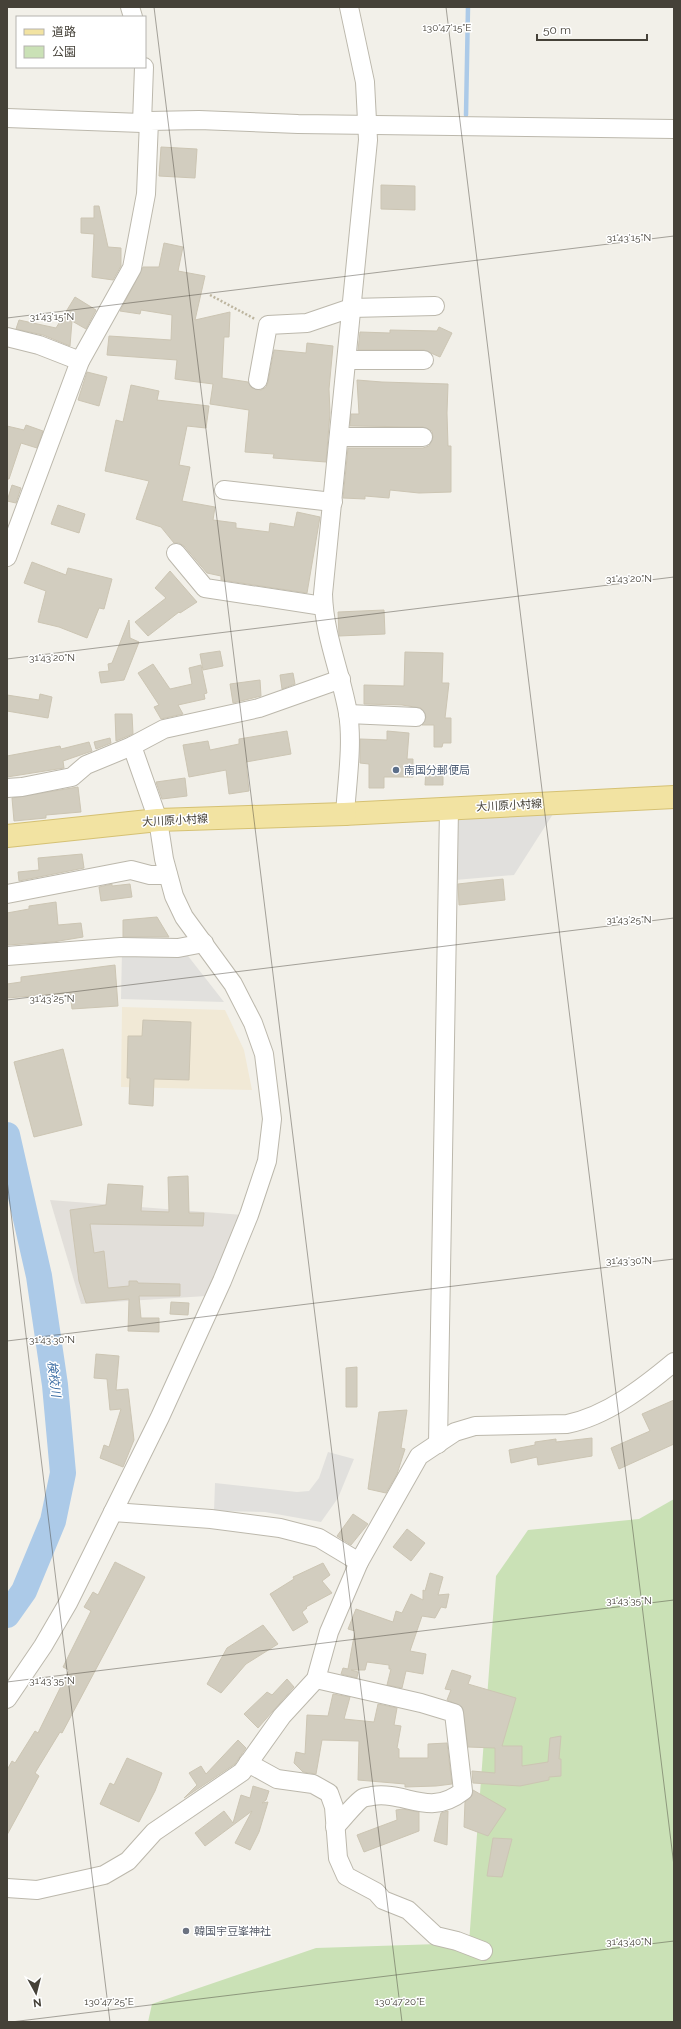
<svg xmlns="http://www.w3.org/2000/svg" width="681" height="2029" font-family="Raleway,'Noto Sans JP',sans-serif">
<rect width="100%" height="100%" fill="#f2f0e9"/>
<path fill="#f1e9d6" d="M122 1007 225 1010 244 1050 252 1090 121 1087Z"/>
<path fill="#e2dfda" d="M50 1200 243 1215 206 1296 81 1304Z"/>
<path fill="#cae1b6" d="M674 1499V2022H148L152 2004 316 1948 469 1943 496 1576 528 1530 639 1519Z"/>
<g fill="#e1e0dd">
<path d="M553 814 514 875 455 880 454 820Z"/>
<path d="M122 951 188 956 224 1002 121 999Z"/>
<path d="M328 1452 354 1459 338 1498 321 1522 265 1512 214 1511 215 1483 297 1492 309 1491 319 1478Z"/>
</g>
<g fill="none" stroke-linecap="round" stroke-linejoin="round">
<path stroke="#accae8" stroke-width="4.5" d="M466 115 468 7"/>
<path stroke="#accae8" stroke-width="26" d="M7 1135 39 1276 55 1385 63 1473 53 1521 24 1591 7 1615"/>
</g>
<g fill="#d2cdbf" stroke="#ccc5b3">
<path d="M161 147 197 149 195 178 159 176Z"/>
<path d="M381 185 415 186V210L381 209Z"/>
<path d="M94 206H99L108 247 121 248V266L113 280 92 277 94 234 81 233V218H94Z"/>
<path d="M164 243 183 247 178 271 205 276 195 320 230 312 229 337H224L222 378 248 382 252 388 261 390 266 387 268 382 274 350 306 353 307 343 333 346 329 389 330 413 326 462 273 458 274 454 245 452 249 410 210 404 213 384 175 379 177 360 107 355 109 336 171 340 172 315 141 310 140 314 120 311 143 267H159Z"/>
<path d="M75 297 96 310 86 329 72 321 70 346 43 335 16 329 19 320 56 328Z"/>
<path d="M439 327 452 333 440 357 424 350H358L360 332 390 333V330L437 331Z"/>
<path d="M87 372 107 377 99 406 78 400Z"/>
<path d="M357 380 382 382 448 384 447 413 448 446H451V492L419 493 390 490 389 498 365 496V499L343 498 348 448H423L429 446 433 437 432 431 423 427 350 426 351 414H359Z"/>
<path d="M131 385 159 391 157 400 209 406 206 428 187 426 179 465 190 467 182 501 215 507 213 520 236 523V528L269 532 270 523 294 527 297 512 320 517 307 593 221 580V576L207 573 184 546 179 543H174L161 527 136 519 149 481 105 471 116 420 123 422Z"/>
<path d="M26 425 43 431 37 448 21 443 9 479H7V426L24 430Z"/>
<path d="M12 485 21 488 16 503 7 501Z"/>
<path d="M58 505 85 514 79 533 51 524Z"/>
<path d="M32 562 66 575 68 568 112 579 104 609 99 608 87 638 59 627 38 622 46 591 24 583Z"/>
<path d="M170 571 197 602 180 613 179 612 148 636 135 622 166 598 155 588Z"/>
<path d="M384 610 385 634 339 636 338 612Z"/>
<path d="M129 620 130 638 139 642 124 680 101 683 99 672 109 671 108 664 112 663Z"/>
<path d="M220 651 223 666 203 670 200 654Z"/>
<path d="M405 652 443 653 442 683H449L445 718H451V743H443L442 747H434V725H422L426 717 421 708 402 705 364 704V685L404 686Z"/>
<path d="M153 664 170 689 192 684 189 668 201 665 207 693 204 694 205 699 178 705 183 714 161 719 154 707 159 705 138 673Z"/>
<path d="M293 673 295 684 282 689 280 675Z"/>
<path d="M260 680 261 696 233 703 230 684Z"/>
<path d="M40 694 52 697 48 718 7 711V695L39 700Z"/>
<path d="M115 714H132L133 734 116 741Z"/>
<path d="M287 731 291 754 246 762 249 791 229 794 226 770 189 777 183 745 208 741 210 750 239 744V739Z"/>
<path d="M387 731 409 733 407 759H413V777H384V788H369V764L360 763V739L387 740Z"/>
<path d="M110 738 111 743 96 749 94 742Z"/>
<path d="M89 742 92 751 63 761 64 768 7 777V756L60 746 61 749Z"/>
<path d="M426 770 443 771V785H425Z"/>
<path d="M185 778 187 796 162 799 156 782Z"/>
<path d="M78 787 81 812 46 815V818L14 821 12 798Z"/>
<path d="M82 854 84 868 19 881 18 872 39 870 38 858Z"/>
<path d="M503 879 505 900 459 905 458 884Z"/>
<path d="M112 884V886L130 884 132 897 101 901 99 887Z"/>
<path d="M56 902 58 925 81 923 83 937 53 942 7 945V913L29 909V906Z"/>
<path d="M157 917 169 937H123V920Z"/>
<path d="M115 965 118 1006 72 1009 70 993 7 998V984L21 982V977Z"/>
<path d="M143 1020 191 1022 189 1080 154 1079 153 1106 129 1104 130 1078H127L128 1036H142Z"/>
<path d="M63 1049 82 1125 34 1137 14 1062Z"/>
<path d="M188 1176 189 1213H204L203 1226 90 1224 94 1253 104 1251 108 1288 129 1286V1281H137L138 1283 180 1284V1296H139L141 1318H159V1332L128 1331 129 1299 86 1303 79 1281 70 1210 106 1205 108 1184 143 1186 141 1211 169 1212 168 1177Z"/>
<path d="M171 1302 189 1303 188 1315 170 1314Z"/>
<path d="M96 1354 119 1356 116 1390 128 1389 134 1440 123 1467 100 1458 104 1445 109 1447 121 1409 110 1410 107 1379 94 1378Z"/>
<path d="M357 1367V1407H346V1368Z"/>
<path d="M674 1400V1444L619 1469 611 1448 650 1431 642 1414Z"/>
<path d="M407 1410 401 1448 405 1449 397 1474 386 1493 368 1489 379 1412Z"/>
<path d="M592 1438V1456L538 1465 537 1457 511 1463 509 1450 535 1445V1442L556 1439V1442Z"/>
<path d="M353 1514 368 1524 351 1545 337 1536Z"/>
<path d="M407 1529 425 1543 411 1561 393 1547Z"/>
<path d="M115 1562 145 1577 62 1733 60 1732 35 1773 39 1776 7 1835V1770L12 1761 15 1763 35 1731 38 1733 69 1670 63 1667 91 1611 84 1607 93 1592 98 1595Z"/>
<path d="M323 1563 330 1575 322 1581 332 1593 306 1607 307 1608 302 1612 308 1622 293 1631 270 1594 294 1579 293 1577Z"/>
<path d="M430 1573 443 1577 438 1595 449 1594 446 1608 441 1607 435 1618 422 1616 410 1651 426 1654 423 1674 406 1671 402 1688 387 1685 391 1669H389V1665L367 1662 365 1670H351L358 1672 357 1678 341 1674 343 1668 348 1669 355 1631 348 1629 356 1609 393 1622 396 1611 402 1613 411 1594 423 1600V1590L425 1591Z"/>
<path d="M263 1625 278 1644 246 1664 221 1693 207 1684 227 1648Z"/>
<path d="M452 1670 471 1676 468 1684 516 1698 502 1746H522V1766L548 1762 550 1738 561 1736 559 1759H561V1776L549 1777V1780L520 1786 473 1783 472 1771 495 1773V1748L468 1747 462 1707 447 1700 451 1690 445 1689Z"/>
<path d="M287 1679 294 1687 258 1728 244 1714 267 1692 272 1695Z"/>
<path d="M333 1694 350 1697 344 1719 374 1722 378 1704 397 1708 394 1725 401 1726 397 1748 399 1749V1758H428V1744L447 1743 452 1784 436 1786 405 1787V1784L358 1780 359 1741 322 1740 316 1774 303 1772 294 1763 296 1752 305 1754 307 1715 328 1716Z"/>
<path d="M238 1740 246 1748 235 1764 184 1798 197 1785 189 1773 201 1766 206 1774Z"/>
<path d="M127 1758 162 1773 155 1791 139 1822 100 1804 110 1783 114 1785Z"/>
<path d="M253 1786 269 1791 266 1800 262 1803 268 1802 259 1832 250 1850 235 1843 252 1811 205 1846 195 1833 224 1811 233 1823 241 1795 250 1798Z"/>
<path d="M473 1790 506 1809 488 1836 464 1827 465 1802 472 1796Z"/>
<path d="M403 1809 419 1812V1831L364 1852 357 1835 397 1820 396 1810Z"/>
<path d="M448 1811 447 1845 434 1841 441 1813Z"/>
<path d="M493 1838 512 1839 502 1877 487 1876Z"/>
</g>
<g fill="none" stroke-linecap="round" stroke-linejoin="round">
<g stroke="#bcb8ac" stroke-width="20">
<g id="minor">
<path d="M130 7 133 17"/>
<path d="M7 118 142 123 149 121"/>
<path d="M142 123 144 67"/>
<path d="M7 337 39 345 80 361"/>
<path d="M347 360H424"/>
<path d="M258 380 268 325 307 323 351 308 435 306"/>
<path d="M339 437H423"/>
<path d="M224 490 333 502"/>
<path d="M176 553 205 588 323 606"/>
<path d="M7 557 80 361 132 268 146 194 149 121 199 120 298 124 674 129"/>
<path d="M348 714 416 717"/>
<path d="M7 788 22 787 72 777 86 765 132 746 164 729 259 708 341 679"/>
<path d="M345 814C347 782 353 744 348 713 341 673 324 635 323 594L368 140 365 82 349 7"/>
<path d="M7 894 131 870 150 875H168"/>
<path d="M7 956 121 947 178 948 204 943"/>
<path d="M438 1444 449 809"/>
<path d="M113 1512 211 1519 280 1528 319 1538 359 1562"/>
<path d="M316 1679 421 1703 454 1713 463 1791C429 1818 407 1791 372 1796 369 1797 365 1797 363 1798 357 1801 341 1821 335 1827"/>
<path d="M7 1699 43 1646 68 1603 160 1417 222 1281 249 1215 267 1161 272 1119 264 1054 253 1023 233 984 184 917 174 896 164 859 158 820 132 746"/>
<path d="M248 1763 277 1779 313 1784 329 1793 334 1807 338 1858 346 1876 376 1892 383 1900 408 1910 436 1936 457 1941 483 1951"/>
<path d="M7 1888 37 1890 104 1875 128 1861 154 1832 242 1772 282 1716 316 1679 329 1632 359 1562 419 1456 455 1432 475 1426 567 1424C607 1416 644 1387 674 1362"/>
</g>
</g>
<g stroke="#d5c173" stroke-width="24">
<g id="major">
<path d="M344 814 674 797"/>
<path d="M7 836 158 820 345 814"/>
</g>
</g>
<path stroke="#bdb59f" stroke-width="2.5" stroke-dasharray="2 2" stroke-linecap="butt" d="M210 295 255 319"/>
<use href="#minor" stroke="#fff" stroke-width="18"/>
<use href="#major" stroke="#f2e3a2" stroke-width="22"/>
</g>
<path fill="none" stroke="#454138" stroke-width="1" stroke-opacity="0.45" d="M154 7 402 2022M446 7 674 1866M7 318 674 236M7 659 674 577M7 1000 674 918M7 1180 110 2022M7 1341 674 1259M7 1682 674 1600M11 2022 674 1941"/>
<circle fill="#5c6f8a" stroke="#fff" stroke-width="1.5" cx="396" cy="770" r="4"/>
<circle fill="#6b7280" stroke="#fff" stroke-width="1.5" cx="186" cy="1931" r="4"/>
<g text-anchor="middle" stroke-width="3" stroke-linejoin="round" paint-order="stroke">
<g font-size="11" fill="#4e5e75" stroke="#fff" text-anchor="start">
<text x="404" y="774">南国分郵便局</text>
</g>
<g font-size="11" fill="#454138" stroke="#fff">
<text transform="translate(509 805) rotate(-3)" y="4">大川原小村線</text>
<text transform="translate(175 820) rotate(-3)" y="4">大川原小村線</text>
</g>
<g font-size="11" fill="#5b616d" stroke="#fff" text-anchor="start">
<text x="194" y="1935">韓国宇豆峯神社</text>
</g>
<g font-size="12" font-style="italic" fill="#3e6fa4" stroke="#fff">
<text transform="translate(54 1379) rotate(83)" y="4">検校川</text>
</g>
</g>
<g font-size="10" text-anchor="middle" fill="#454138" stroke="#fff" stroke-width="3" stroke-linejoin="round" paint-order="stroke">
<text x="447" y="31">130°47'15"E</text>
<text x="629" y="241">31°43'15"N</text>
<text x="52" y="320">31°43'15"N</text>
<text x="629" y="582">31°43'20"N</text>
<text x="52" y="661">31°43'20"N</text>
<text x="629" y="923">31°43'25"N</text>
<text x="52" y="1002">31°43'25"N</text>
<text x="629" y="1264">31°43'30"N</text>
<text x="52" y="1343">31°43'30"N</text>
<text x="629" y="1604">31°43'35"N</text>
<text x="52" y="1684">31°43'35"N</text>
<text x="629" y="1945">31°43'40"N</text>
<text x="109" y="2005">130°47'25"E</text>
<text x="400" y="2005">130°47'20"E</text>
</g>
<rect width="681" height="2029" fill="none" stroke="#454138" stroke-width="16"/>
<rect x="16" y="16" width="130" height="52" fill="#ffffff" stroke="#b5b3af"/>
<rect x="24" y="29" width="20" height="6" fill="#f2e3a2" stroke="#b5b3af"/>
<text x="52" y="36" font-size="12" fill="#454138">道路</text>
<rect x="24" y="46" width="20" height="12" fill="#cae1b6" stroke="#b5b3af"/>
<text x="52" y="56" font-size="12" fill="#454138">公園</text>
<g transform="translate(36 1993) rotate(173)" stroke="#ffffff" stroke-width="3" paint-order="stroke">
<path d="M0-3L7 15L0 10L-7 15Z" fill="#454138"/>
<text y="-6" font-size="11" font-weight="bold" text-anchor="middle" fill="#454138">N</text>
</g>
<path d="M537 34v6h110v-6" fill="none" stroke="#454138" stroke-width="2"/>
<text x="543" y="34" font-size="12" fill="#454138" stroke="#ffffff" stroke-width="3" paint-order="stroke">50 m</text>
</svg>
